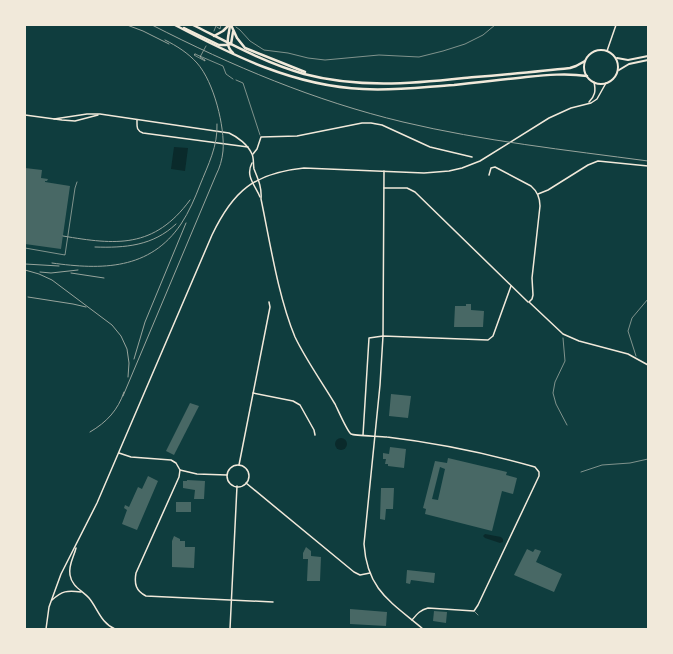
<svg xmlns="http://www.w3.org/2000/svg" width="673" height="654" font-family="'Asap Condensed',sans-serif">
<rect width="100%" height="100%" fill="#0f3d3e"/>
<g fill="#0a2a2b">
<path d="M174 147 188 148 185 171 171 169Z"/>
<circle cx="341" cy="444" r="6"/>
<path d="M485 534 501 537 503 539V542L500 543 485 538 483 536Z"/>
</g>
<g fill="#486865" fill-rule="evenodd">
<path d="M25 168 42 170 41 178 48 179 47 181H45V182L70 186 61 249 25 244Z"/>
<path d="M466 304H471V310L484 311 483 327H454L455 306H466Z"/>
<path d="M391 394 411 396 408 418 389 416Z"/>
<path d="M190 403 199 406 174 455 166 451Z"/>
<path d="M390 447 406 449 404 468 388 466V464H385L386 459H383V453L389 454Z"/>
<path d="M448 458 507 472 506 475 517 478 513 494 502 491 492 531 425 514 426 509 423 508 435 461 447 463ZM440 467 445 469 438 500 432 499Z"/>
<path d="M148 476 158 481 137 530 122 524 127 510 124 508 125 505 129 507 138 487 142 489Z"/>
<path d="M187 480 205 481 204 499H194L195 490 183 488V481H187Z"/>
<path d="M381 488H394L393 509H386L385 520 380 519Z"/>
<rect x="176" y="502" width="15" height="10"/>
<path d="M174 536 180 539V541H185V547H195L194 568 172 567V541Z"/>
<path d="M306 547 311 551V556L321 557 320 581H307L308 559H303V553Z"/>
<path d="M527 549 533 552 535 549 541 551 536 562 562 574 554 592 514 575Z"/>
<path d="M407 570 435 573 434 583 411 580 410 584 406 583Z"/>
<path d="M350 609 387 612 386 626 350 624Z"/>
<path d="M434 611 447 612 446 623 433 621Z"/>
</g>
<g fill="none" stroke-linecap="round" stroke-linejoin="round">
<g stroke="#f1e9da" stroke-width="0.5">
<path d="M217 27 220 29 221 25"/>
<path d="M236 27 240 30 250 41 264 50 288 53 308 58 325 60 379 55 419 57 443 51 465 44 483 35 495 25"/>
<path d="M214 31 216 26 215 25"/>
<path d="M195 54 194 55 205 61V60L200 57 206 46"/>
<path d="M195 54 223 66 226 74 233 79"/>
<path d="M563 338 565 361 555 382 553 393 556 404 567 425"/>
<path d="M636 356 628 331 632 318 648 299"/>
<path d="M581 472 602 465 630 463 648 459"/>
</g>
<g stroke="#f1e9da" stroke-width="0.5">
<path d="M236 80 243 83 260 135"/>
<path d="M25 248 65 255 75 188 77 182"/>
<path d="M475 612 478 615"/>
</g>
<g stroke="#f1e9da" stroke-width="1.5">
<path d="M25 115 62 120 75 121 98 115"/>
<path d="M54 119 87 114H100L229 133C238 137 248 145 252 154 254 158 253 164 254 169 258 179 262 187 261 199 270 242 278 296 295 337 306 360 322 382 335 404 338 410 347 431 351 434 355 436 380 436 387 437 437 443 486 453 535 467L539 472V476L478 605 474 611 428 608C420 610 417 614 412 620"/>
<path d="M137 120C137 127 136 130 143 133L248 147"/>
<path d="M253 154 257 149 261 137 297 136 362 123H371L382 125 430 147 472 157"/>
<path d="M252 163C245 176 255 185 260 197"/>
<path d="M384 171 383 336 380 385 364 544C367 590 391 602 423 629"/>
<path d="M489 175 491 168 495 167 531 186C538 192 540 198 540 206L532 278 533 295 532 299 529 302 563 334 579 341 628 354 648 365"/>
<path d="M384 188H407L415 192 528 302"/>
<path d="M538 194 548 190 588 165 598 161 648 166"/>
<path d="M253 393 293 401 300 405 314 430 315 435"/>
<path d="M363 435 369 338 383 336 488 340 493 336 511 286"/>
<path d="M119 453 131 457 171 460 176 463 180 470 197 474 227 475"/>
<path d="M239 465 270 307 269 302"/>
<circle cx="238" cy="476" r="11"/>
<path d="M180 470 179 477 136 573C134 584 136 591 146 596L273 602"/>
<path d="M246 483 354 572 360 575 370 573"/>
<path d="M230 629 237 486"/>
</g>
<g stroke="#f1e9da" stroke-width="1.5">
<path d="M607 51 616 25"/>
<path d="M589 102C595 96 596 91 594 82"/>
<path d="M76 548C74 557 68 565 70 575 72 587 82 590 89 598 98 609 101 623 115 629"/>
<path d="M52 600C62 591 67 590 81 592"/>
<path d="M46 629 49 607 61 574 97 503 212 235C233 191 254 173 304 168L424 173 449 171 462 168 480 161 549 118 571 108 591 103 597 99 606 83"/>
</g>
<g stroke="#f1e9da" stroke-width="2">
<circle cx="601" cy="67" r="17"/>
<path d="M617 58 628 60 648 56"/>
<path d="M619 70 629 64 648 60"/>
</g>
<g stroke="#f1e9da" stroke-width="2.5">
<path d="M175 25C234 56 294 86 363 89 393 91 423 87 454 85 478 82 502 80 526 77 546 75 567 73 587 76"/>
<path d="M193 25C229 43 265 63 304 74 357 88 410 84 464 78 499 75 535 72 570 68L576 66 585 61"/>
<path d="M230 25C229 36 224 45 233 53"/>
<path d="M231 25 237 38 245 48 305 72"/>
<path d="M184 28 219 45H226L231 44 233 32"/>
<path d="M214 36 223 31 229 25"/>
</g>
<g stroke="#97a49c" stroke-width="1">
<path d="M127 25 143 31 169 44"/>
<path d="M152 25C232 66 315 101 403 122 483 141 566 150 648 161"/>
<path d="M63 236C116 245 154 249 190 200"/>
<path d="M95 247C125 248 153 246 176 224"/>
<path d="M52 263C102 270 150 270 181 224 189 212 195 198 200 185 208 165 218 146 217 124"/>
<path d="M25 264 59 266"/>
<path d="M25 270 39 274 52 280 112 325 121 336 127 349 129 363 128 377"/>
<path d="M40 272 51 273 78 270"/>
<path d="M71 273 104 278"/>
<path d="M28 297 73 304 86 307"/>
<path d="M134 359 145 322 186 223"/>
<path d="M123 396 216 175C220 167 222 160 223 151 225 127 214 82 197 63 188 53 177 46 165 40"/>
<path d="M90 432C107 422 118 410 124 392"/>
</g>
</g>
<rect width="673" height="654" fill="none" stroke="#f1e9da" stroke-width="52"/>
</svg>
